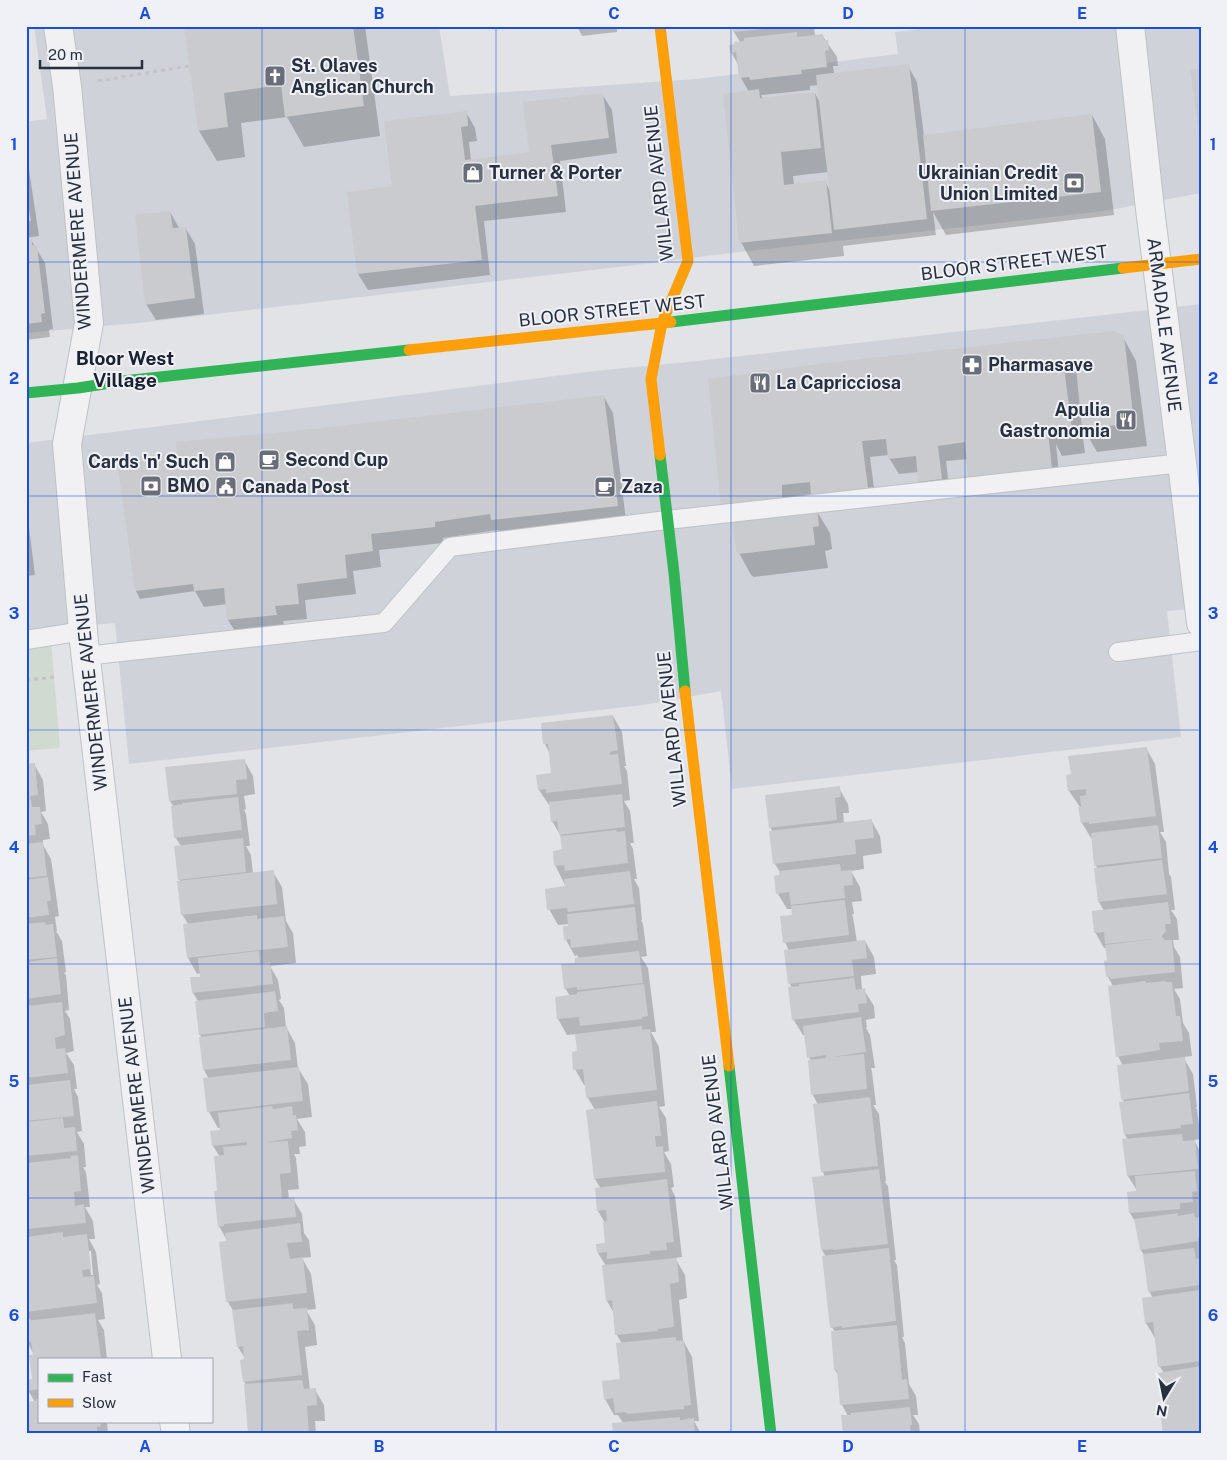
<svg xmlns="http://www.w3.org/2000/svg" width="1227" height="1460" font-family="'Public Sans',sans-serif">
<rect width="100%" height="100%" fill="#e1e3e6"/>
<g fill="#cfd2d9">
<path d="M34 26H439L450 96 697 79 898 54 895 32 948 26H1201V193L1104 211 723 254 644 264 138 323 26 333V122L47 119Z"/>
<path d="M1201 304V608L1167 611 1181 737 732 789 721 691 643 705 129 764 115 623 26 631V443L595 371 697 361Z"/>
</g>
<path fill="#d1dad1" d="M50 627 60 748 26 751V631Z"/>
<g fill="#0003" fill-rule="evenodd">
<path d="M185 26H217L219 29 241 26H365L380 136 304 147 287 117 241 123 245 157 217 161 199 131Z"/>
<path d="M577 26H617V32L582 36Z"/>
<path d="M734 26H814L815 36 822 35 837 57 838 66H833L834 74 908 66 917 82 924 136 1092 115 1105 139 1114 215 946 235 933 212 936 235 843 246 844 256 754 266 741 242 749 92 741 78 739 66 731 52 740 42 734 32ZM818 85 820 103 815 93 763 99 761 95 810 90V86ZM828 172 830 191 825 181 794 185 793 176Z"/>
<path d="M602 94 612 110 617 153 560 161 566 212 484 221 490 275 368 290 358 274 393 188 466 112 475 128 477 141 469 142 471 160 531 153Z"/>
<path d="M26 150 39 236 26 238Z"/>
<path d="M170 212 179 228 186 229 195 244 204 314 156 320 146 304Z"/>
<path d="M31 240 45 263 53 329 49 330 50 337 26 340V241Z"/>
<path d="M1123 337 1136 361 1147 446 1097 452 1081 424 1085 453 1062 456 1056 444 1060 484 979 495 969 479 968 459 946 461 950 495 928 497 919 482 918 472 899 474 889 458V455L870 457 876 504 791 512 780 494 778 495 788 513 816 510 830 533 832 549 825 551 828 568 754 577 751 575 738 551 734 522H732L722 506 709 380Z"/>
<path d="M604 397 613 413 626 521 501 536 498 530 443 538V543L379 550 381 567 353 571 356 594 305 600 307 619 283 621 285 631 238 636 228 620 227 604 204 607 195 591 140 599 136 591 118 461 177 454 304 431Z"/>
<path d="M26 503 35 575 26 576Z"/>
<path d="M613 716 622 732 626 766H624L627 771 630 800 624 801 630 811 634 843H630L633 849 637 879H634L639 888 642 920H641L643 924 647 956 641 957 648 968 656 1032H651L659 1047 665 1106 659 1107 666 1118 669 1151 664 1152 671 1164 674 1187 671 1188 675 1196 682 1257 675 1258 685 1275 687 1298 679 1300 683 1340 692 1357 699 1421H694L701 1434H614L623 1423 618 1415H614L605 1399 622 1380V1344L617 1335 615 1315 607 1301 604 1266H606L598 1253 607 1244 605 1223 598 1211 596 1189H601L595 1179 587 1111 595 1110 588 1098 586 1085H584L575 1069 579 1052 576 1034 567 1035 558 1019 556 998 570 996 565 988 579 959 577 955 575 956 566 940 570 927V924L558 925 549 909 566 887 555 865 564 850 562 838 552 821 551 805H549L539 790 553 774 550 754 545 744Z"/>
<path d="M1146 748 1155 764 1164 832H1160L1166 842 1169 874 1171 877 1175 910H1171L1177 919 1179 940H1173L1174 947 1180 957 1183 988 1174 989 1180 999 1183 1023 1189 1033 1192 1056 1183 1057 1193 1074 1197 1107H1196L1197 1110 1201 1139 1194 1140 1201 1153V1434L1165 1410 1164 1373 1160 1367 1155 1338 1146 1323 1153 1298 1149 1291 1145 1257 1141 1250 1136 1223 1130 1213 1138 1192 1128 1176V1140L1125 1135 1121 1103 1124 1102 1123 1100 1118 1066H1123L1118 1056 1113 986 1108 977 1109 961 1107 948H1104L1095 932 1104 911 1099 902 1098 869 1096 866 1093 838H1091L1082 823 1080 807 1069 791 1068 776Z"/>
<path d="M244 760 253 776 255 794 244 796 246 809 244 810 246 814 250 846H246L251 855 253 874 273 872 282 887 286 921 293 933 296 963 270 966 278 980 281 999 279 1000 284 1008 286 1027 295 1043 298 1068 308 1084 312 1117 297 1119 305 1132 306 1146 299 1147 300 1154H294L296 1158 299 1189 288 1190 289 1199H293L302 1214 304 1233 309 1240 311 1257 302 1258 311 1274 316 1309 306 1310 315 1325 317 1345 305 1347 310 1390H315L324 1405 325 1421H315L316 1434H249L246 1385 244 1381 246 1360 238 1347 234 1312 228 1302 220 1243 228 1242 219 1226 220 1157 213 1146 221 1131V1128H218L209 1112 205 1079H209L204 1070 200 1038H202L200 1035 198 1001 193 993 191 978H201V973L197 974 188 958V924L182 914 181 882 179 879 181 846 175 837 174 807 170 801 167 768Z"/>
<path d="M34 764 43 780 46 811 41 812 48 824 50 839 43 840V845L51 859 59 916 55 917 57 931H56L62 941 66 972 64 973 66 975 69 1010 65 1011 70 1019 74 1051 66 1053 74 1065 77 1089H74L78 1097 82 1131 77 1132 84 1144 86 1167H83L86 1172 90 1207H85L93 1221 95 1239H89L96 1252 100 1284 97 1285 102 1293 105 1319 98 1320 104 1330 107 1359H39V1421H107L108 1434H30L35 1402 28 1390 34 1381 35 1356 27 1342 31 1322 26 1313V765ZM88 1251H91L93 1275H91Z"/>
<path d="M839 788 848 804 849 813H843L844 823 871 820 880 836 882 853 863 856 864 869 851 871 860 887 862 901 852 902 854 914H852L853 917 857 942 865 941 874 957 876 974 861 976 862 990H864L874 1006 875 1018 866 1020 867 1027 866 1028 870 1035 875 1068H871L872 1072 876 1105H873L879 1114 886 1181 885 1182 888 1186 896 1260H894L897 1265 904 1337H902L905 1343 909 1384 916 1396 918 1415H913L919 1424 920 1434H844L848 1416 842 1405 839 1376 835 1370V1332L832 1327 826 1257 822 1250 825 1177 823 1172 818 1105 813 1095 811 1061 809 1057 805 1035H803L793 1019 792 988 790 984 786 951H789L785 942 793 916 792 909H787L778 894 781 874 775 864 773 832 770 827Z"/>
</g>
<g fill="#c9cbce">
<path d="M184 26H209V29L231 26H353L364 106 285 117 281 85 224 93 228 127 198 131Z"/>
<path d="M733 26H774V28L733 32Z"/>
<path d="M797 32V37L823 34 824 40H828L829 50 825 51 827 67 801 70 802 74 750 80 749 77 739 78 736 52 730 53 729 45 735 44 734 42 744 41V38Z"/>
<path d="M909 64 927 219 834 230 816 75Z"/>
<path d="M1201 69V139H1200L1190 70Z"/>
<path d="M759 89 760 98 815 92 821 148 781 152 784 185 826 180 832 233 739 243 723 94Z"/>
<path d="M603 93 609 138 551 145 558 196 475 206 482 260 357 274 347 192 392 186 384 121 467 111 468 126 461 127 465 160 529 152 523 102Z"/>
<path d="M1092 114 1101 192 931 211 923 135Z"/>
<path d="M26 199H27L31 221H26Z"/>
<path d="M170 211 173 228 186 227 195 298 145 305 135 215Z"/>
<path d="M32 239V245L37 246 45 313 41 314 42 322 26 324V240Z"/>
<path d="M1114 331 1124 336 1134 423 1082 429 1076 367 1071 361 1064 367 1072 429 1048 432 1052 468 968 479 965 442 938 446 942 479 918 482 916 456 888 459 886 439 862 441 868 488 811 496 810 482 782 485V500L721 506 708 379 825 363Z"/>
<path d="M604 395 618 506 491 520 490 514 435 522V527L371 534 373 551 345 555 347 578 297 584 299 604 275 606 277 615 227 620 224 588 194 591 193 584 135 591 117 460 177 452 176 442 304 430Z"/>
<path d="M817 508 819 526 813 527 815 545 739 554 738 552 736 551 732 518Z"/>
<path d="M613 715 618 750 610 752V755L618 754 622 784 546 793V789L538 790 536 775 551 773 548 744H543L541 723Z"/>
<path d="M1147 747 1156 816 1089 824V822L1081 823 1078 807H1081L1080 796 1086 795V789L1068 791 1066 775 1071 774 1068 756Z"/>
<path d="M245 759 247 779 236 780 237 794 169 801 165 767Z"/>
<path d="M35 763 38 795 30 796 31 798H26V764Z"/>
<path d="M840 786 841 797 835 798 837 820 769 828 765 795Z"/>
<path d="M622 794 625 827 559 835 557 821 551 822 549 802Z"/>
<path d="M238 797 242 830 174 838 171 806 182 804V803Z"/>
<path d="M31 799 32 807H40L42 824 35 825 36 835 26 836V800Z"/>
<path d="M872 819 874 838 855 840 856 854 773 864 769 831Z"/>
<path d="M1158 825 1162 858 1094 866 1091 833Z"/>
<path d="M616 830 617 832 625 831 628 863 565 871 564 865 554 866 553 851 562 849 560 836Z"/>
<path d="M243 838 246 872 178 880 174 846Z"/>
<path d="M43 842 47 876 26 878V844Z"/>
<path d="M1162 860 1167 894 1098 902 1094 868Z"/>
<path d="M840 864 841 871 852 870 853 885 844 886 845 898 791 905 789 892 776 894 774 876 779 875V871Z"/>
<path d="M274 870 277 904 181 915 177 881Z"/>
<path d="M630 871 634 904 568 912 567 908 547 910 545 889 565 886 564 879Z"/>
<path d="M48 877 51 901H47L49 915 26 918V880Z"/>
<path d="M845 900 849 935 783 943 780 916 792 915 791 906Z"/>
<path d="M1168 902 1171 924H1165L1166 931 1162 936V938H1164V940H1172L1175 972 1110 979V977H1106L1104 961 1107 960 1105 945 1153 939 1105 944 1104 932 1094 933 1092 911Z"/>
<path d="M635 907 638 940 571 948 570 939 564 940 563 926H568L567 914Z"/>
<path d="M257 915V919L284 916 288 947 187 958 183 924Z"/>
<path d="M45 922 46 925 53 924 57 957 26 960V924Z"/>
<path d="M865 940 867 958 852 960 854 976 788 984 784 950Z"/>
<path d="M259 951 260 964 270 962 273 984 192 993 190 977H200L198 958Z"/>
<path d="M639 951 643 983 577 990V987L564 989 561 964 575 963V958Z"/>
<path d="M57 958 61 994 26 999V962Z"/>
<path d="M854 978 856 990 865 988 867 1003 858 1004 859 1012 792 1020 788 987 799 986V984Z"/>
<path d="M1146 981V983L1166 981V982H1172L1176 1016H1180L1183 1041 1159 1043 1160 1050 1116 1057 1108 986Z"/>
<path d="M644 984 648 1016 642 1017V1019L580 1026 579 1017 557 1019 555 997 577 994V992Z"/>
<path d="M275 991 278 1011 264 1013 265 1027 199 1035 195 1001Z"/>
<path d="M62 1002 65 1035 55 1038 56 1049 65 1048 68 1073 26 1078V1006Z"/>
<path d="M861 1017 866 1052 832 1057 864 1054 867 1089 811 1095 808 1060 826 1058V1055L807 1058 803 1026Z"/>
<path d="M287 1026 291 1060 203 1070 199 1037Z"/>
<path d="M642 1026V1030L650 1029 657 1090 586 1098 583 1069 573 1070 572 1052 577 1051 575 1034Z"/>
<path d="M1185 1057 1189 1091 1121 1100 1117 1065Z"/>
<path d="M299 1067 303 1101 207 1112 203 1078Z"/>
<path d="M70 1080 74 1116 26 1121V1085Z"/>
<path d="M1189 1093 1193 1124 1181 1125V1128L1124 1135 1119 1102Z"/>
<path d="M870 1097 878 1166 821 1172 813 1104Z"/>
<path d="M657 1101 661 1136H655L656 1147 663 1146 665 1172 594 1179 586 1110Z"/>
<path d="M272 1106 273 1109 292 1106 293 1115H296L298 1130 291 1131 292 1138 267 1142 288 1141 291 1173 280 1174 282 1199 294 1197 296 1217 224 1224V1226L218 1227 214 1191H217L214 1156 224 1155 223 1147 247 1145V1142L212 1146 210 1131 220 1130 218 1113Z"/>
<path d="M63 1118 64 1128 75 1127 77 1151 26 1156V1122Z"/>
<path d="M1182 1134 1183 1141 1195 1140 1198 1169 1127 1176 1122 1139Z"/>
<path d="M78 1155 81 1191 74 1192 75 1206 84 1204 86 1223 26 1229V1163L71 1158 70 1156Z"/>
<path d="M879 1169 888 1244 833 1250V1249L821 1250 812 1177Z"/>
<path d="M1195 1171 1197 1191 1192 1192 1193 1202 1180 1203V1209L1129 1213 1127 1192 1136 1191 1135 1176Z"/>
<path d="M667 1179 674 1242 666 1243 667 1250 650 1251V1254L607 1259V1252L597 1253 596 1244 605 1243 603 1222 607 1221 606 1210 597 1211 595 1188Z"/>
<path d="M1178 1213V1216L1194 1213 1195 1218 1201 1217V1238H1198L1199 1241 1140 1250 1134 1219Z"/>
<path d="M300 1223 302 1242 287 1243 290 1259 303 1257 307 1293 226 1302 219 1242 226 1241 225 1233Z"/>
<path d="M63 1232V1237L87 1234 91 1269 82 1270 83 1277 94 1276 97 1303 26 1312V1237Z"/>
<path d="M889 1248 896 1321 842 1328V1326L830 1328 822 1256Z"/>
<path d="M1194 1248 1196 1259 1201 1258V1285L1148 1292 1143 1254Z"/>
<path d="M677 1258 679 1282 670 1284 674 1327 658 1329V1331L615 1335 612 1300 606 1301 602 1265Z"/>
<path d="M1200 1290 1201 1361 1158 1367 1153 1322 1145 1323 1142 1298Z"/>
<path d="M293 1303V1309L307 1308 309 1330 297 1331 302 1375 243 1382 240 1360 244 1359 243 1346 237 1347 232 1310Z"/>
<path d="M95 1313 101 1359H39V1389L27 1391 26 1380 32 1379 29 1355H33L31 1342H26V1321Z"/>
<path d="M897 1325 902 1380 907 1379 909 1399 840 1405 837 1370H834L831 1331Z"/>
<path d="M676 1337V1341L684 1340 691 1405 684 1406V1409L627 1414 626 1412 615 1413 613 1398 604 1400 602 1381 620 1379 616 1343Z"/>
<path d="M1201 1366V1434H1163L1160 1410 1163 1409 1158 1373Z"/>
<path d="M302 1380 304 1389 316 1388 317 1405 307 1406 309 1434H248L244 1384Z"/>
<path d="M36 1399H39V1421H100L101 1426 97 1427V1434H29L26 1402 36 1401Z"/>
<path d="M910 1407 912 1425H910L911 1434H843L841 1415H851V1413Z"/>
<path d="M680 1417V1420L694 1418 695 1434H613L612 1423Z"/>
</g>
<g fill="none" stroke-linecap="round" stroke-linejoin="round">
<g stroke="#bfc1c4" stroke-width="20">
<g id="lane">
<path d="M26 640 83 631"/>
<path d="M1118 652 1201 641"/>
<path d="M85 656 384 623 450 547 667 520 1182 463"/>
</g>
</g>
<g stroke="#bfc1c4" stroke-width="30">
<g id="street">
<path d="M58 26 67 86 89 323 67 444 84 642 167 1359"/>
<path d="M1130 26 1150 209 1182 463 1201 623"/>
<path d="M174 1421 176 1434"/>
</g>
</g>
<g stroke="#c3c4ca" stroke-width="3" stroke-dasharray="4 4" stroke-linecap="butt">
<path d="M98 81 189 66"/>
<path d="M26 680 56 677"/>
</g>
<use href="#lane" stroke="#f1f1f3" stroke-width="18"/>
<use href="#street" stroke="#f1f1f3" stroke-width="28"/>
<g stroke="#30b455" stroke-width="11">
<path d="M671 322 1123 268"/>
<path d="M26 393 78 388 123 381 409 350"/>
<path d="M660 455 674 573 685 691"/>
<path d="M729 1066 771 1434"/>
</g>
<g stroke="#ff9f0a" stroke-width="11">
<path d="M1123 268 1201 259"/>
<path d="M409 350 671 322"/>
<path d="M660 455 651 379 662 323 688 261 660 26"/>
<path d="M685 691 729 1066"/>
</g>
</g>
<path fill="none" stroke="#1d4ed8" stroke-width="1" stroke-opacity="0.55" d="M262 26V1434M496 26V1434M731 26V1434M965 26V1434M26 262H1201M26 496H1201M26 730H1201M26 964H1201M26 1198H1201"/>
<defs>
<g id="church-square" transform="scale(1.125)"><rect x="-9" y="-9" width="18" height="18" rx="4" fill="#696e79" stroke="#eff1f6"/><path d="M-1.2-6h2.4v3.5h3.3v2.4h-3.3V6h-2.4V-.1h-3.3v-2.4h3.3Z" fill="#fff"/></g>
<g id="shop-square" transform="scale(1.125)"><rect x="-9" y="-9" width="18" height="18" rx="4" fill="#696e79" stroke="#eff1f6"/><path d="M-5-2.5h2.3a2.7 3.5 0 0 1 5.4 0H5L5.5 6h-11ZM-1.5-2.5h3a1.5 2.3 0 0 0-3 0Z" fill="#fff"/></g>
<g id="bank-square" transform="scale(1.125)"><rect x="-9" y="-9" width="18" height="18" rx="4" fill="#696e79" stroke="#eff1f6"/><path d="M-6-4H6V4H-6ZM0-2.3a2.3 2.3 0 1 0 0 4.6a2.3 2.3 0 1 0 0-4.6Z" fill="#fff"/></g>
<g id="pharmacy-square" transform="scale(1.125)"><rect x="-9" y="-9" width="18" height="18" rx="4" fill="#696e79" stroke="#eff1f6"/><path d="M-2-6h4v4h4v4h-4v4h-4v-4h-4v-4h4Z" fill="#fff"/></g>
<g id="restaurant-square" transform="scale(1.125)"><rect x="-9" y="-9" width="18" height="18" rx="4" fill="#696e79" stroke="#eff1f6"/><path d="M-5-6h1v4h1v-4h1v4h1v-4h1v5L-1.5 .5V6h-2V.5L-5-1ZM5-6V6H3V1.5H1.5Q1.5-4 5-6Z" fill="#fff"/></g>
<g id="cafe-square" transform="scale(1.125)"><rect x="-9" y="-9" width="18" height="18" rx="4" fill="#696e79" stroke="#eff1f6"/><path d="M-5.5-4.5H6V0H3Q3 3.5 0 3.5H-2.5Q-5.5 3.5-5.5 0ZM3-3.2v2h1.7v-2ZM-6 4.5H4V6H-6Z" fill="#fff"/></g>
<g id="civic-square" transform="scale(1.125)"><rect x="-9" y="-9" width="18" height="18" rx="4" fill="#696e79" stroke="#eff1f6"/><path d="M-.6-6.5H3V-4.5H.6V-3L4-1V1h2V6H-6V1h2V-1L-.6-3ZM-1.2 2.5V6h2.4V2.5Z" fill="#fff"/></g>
</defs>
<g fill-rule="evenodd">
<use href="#church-square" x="275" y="76"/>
<use href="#shop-square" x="473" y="173"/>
<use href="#bank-square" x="1074" y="183"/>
<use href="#pharmacy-square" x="972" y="365"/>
<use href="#restaurant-square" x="760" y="383"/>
<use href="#restaurant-square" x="1126" y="420"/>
<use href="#cafe-square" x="269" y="460"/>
<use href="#shop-square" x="225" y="462"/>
<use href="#bank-square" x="151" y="486"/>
<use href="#civic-square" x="226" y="487"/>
<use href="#cafe-square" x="605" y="487"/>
</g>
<g text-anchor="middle" stroke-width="4" stroke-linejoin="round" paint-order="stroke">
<g font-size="18" font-weight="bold" fill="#282f3f" stroke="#eff1f6" text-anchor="start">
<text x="291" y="72">St. Olaves<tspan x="291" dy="21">Anglican Church</tspan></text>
<text x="489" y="179">Turner &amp; Porter</text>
<text x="1058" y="179" text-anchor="end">Ukrainian Credit<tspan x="1058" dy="21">Union Limited</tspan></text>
<text x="988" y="371">Pharmasave</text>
<text x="776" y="389">La Capricciosa</text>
<text x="1110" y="416" text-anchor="end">Apulia<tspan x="1110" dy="21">Gastronomia</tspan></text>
<text x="285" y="466">Second Cup</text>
<text x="209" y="468" text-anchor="end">Cards 'n' Such</text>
<text x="167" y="492">BMO</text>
<text x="242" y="493">Canada Post</text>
<text x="621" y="493">Zaza</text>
</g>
<g font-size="18" fill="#282f3f" stroke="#eff1f6">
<text transform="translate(659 183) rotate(-96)" y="6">WILLARD AVENUE</text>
<text transform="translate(78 231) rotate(-94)" y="6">WINDERMERE AVENUE</text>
<text transform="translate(1014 263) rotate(-7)" y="6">BLOOR STREET WEST</text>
<text transform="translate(612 311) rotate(-6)" y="6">BLOOR STREET WEST</text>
<text transform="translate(1164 325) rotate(83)" y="6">ARMADALE AVENUE</text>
<text transform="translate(91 692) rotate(-96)" y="6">WINDERMERE AVENUE</text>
<text transform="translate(672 729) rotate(-96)" y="6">WILLARD AVENUE</text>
<text transform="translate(137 1095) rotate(-97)" y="6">WINDERMERE AVENUE</text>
<text transform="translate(718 1132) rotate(-97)" y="6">WILLARD AVENUE</text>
</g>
<g font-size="19" font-weight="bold" fill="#1a2030" stroke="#eff1f6">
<text x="125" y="365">Bloor West<tspan x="125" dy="22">Village</tspan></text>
</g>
</g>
<rect width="1227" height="1460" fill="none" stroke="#eff1f6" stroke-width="55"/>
<rect x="38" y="1358" width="175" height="65" fill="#eff1f6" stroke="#9fa3ad"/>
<rect x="48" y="1374" width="25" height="8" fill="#30b455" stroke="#9fa3ad"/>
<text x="82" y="1382" font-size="15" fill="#282f3f">Fast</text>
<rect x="48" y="1399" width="25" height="8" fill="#ff9f0a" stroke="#9fa3ad"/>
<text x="82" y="1408" font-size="15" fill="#282f3f">Slow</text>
<g transform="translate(1164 1398) rotate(190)" stroke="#eff1f6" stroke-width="4" paint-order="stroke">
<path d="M0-4L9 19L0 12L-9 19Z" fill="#282f3f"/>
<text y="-8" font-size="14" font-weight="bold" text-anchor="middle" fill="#282f3f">N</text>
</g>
<path d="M40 60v8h102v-8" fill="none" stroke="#282f3f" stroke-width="2.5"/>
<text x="48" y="60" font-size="15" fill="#282f3f" stroke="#eff1f6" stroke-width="4" paint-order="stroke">20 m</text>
<rect x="28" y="28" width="1172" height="1404" fill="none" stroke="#1d4ed8" stroke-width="2"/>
<g font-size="16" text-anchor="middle" font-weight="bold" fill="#1d4ed8">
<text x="145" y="19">A</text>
<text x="379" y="19">B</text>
<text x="614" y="19">C</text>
<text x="848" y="19">D</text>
<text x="1082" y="19">E</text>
<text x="14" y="150">1</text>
<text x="1213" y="150">1</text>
<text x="14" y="384">2</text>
<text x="1213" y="384">2</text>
<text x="14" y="619">3</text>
<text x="1213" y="619">3</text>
<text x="14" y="853">4</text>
<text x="1213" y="853">4</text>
<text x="14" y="1087">5</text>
<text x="1213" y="1087">5</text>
<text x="14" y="1321">6</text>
<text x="1213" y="1321">6</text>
<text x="145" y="1452">A</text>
<text x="379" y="1452">B</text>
<text x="614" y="1452">C</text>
<text x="848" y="1452">D</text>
<text x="1082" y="1452">E</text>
</g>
</svg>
